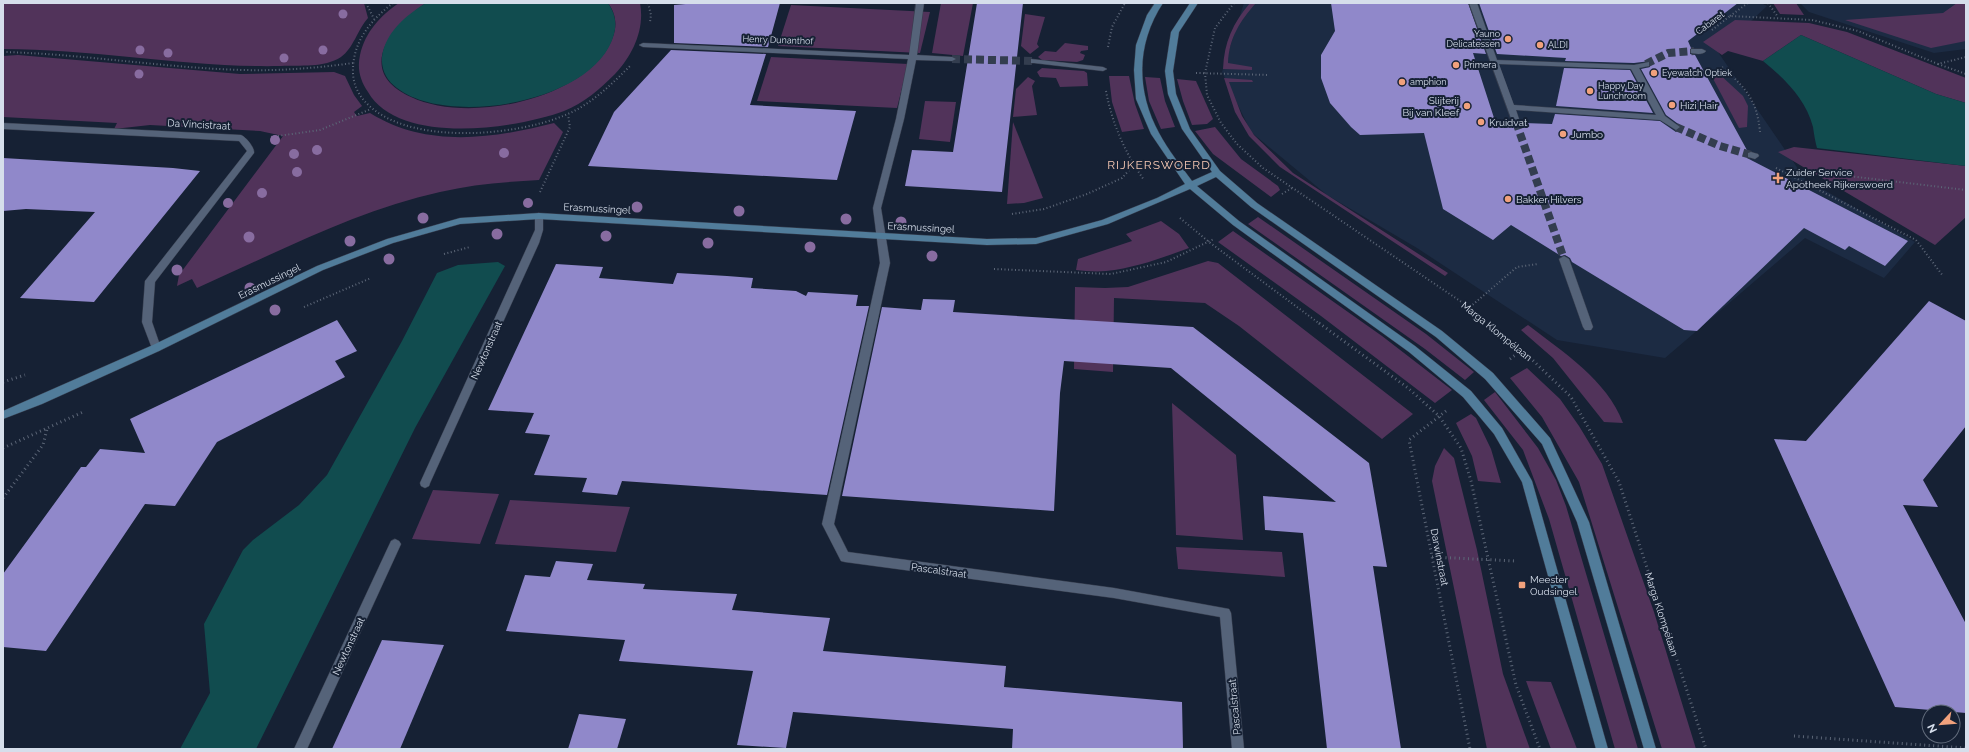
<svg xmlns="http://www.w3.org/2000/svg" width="1969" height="752" font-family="Raleway,sans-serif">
<rect width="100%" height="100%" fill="#162134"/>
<g fill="#1c2b43">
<path d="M1244 3H1761L1767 6 1718 52 1805 179 1915 242 1884 278 1805 238 1665 358 1557 340 1417 248 1327 195 1251 132 1222 72Z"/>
<path d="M1800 3H1966V49L1934 53 1809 12Z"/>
</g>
<g fill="#51335a">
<path d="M3 3H364L368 18C358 29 353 49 341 57 324 68 300 65 281 66 188 68 96 49 3 49Z"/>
<path d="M399 3H426C391 26 354 71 411 97 465 123 571 102 606 51 616 35 620 19 608 3H640C645 29 633 55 615 74 600 89 584 103 564 111 516 129 399 146 368 92 360 80 357 69 360 55 365 32 381 15 399 3Z"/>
<path d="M941 3H973L963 56 932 53Z"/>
<path d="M1250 3H1256C1240 21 1229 38 1228 63L1252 67V70L1223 69C1224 42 1233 23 1250 3Z"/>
<path d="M1773 3H1796L1804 15 1780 14Z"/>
<path d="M1957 3H1966V41L1931 48 1845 20 1943 13Z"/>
<path d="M791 5 930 12 920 53 778 46Z"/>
<path d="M1025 14 1045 17 1037 44 1039 47 1030 54 1021 46Z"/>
<path d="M1735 20 1809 23 1847 32 1966 78V103L1936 94 1801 35 1763 61 1728 51 1722 55 1703 42Z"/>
<path d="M1065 43 1088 46V50L1081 51 1080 53 1085 55 1083 60 1077 62 1042 60 1038 57 1045 51 1056 52Z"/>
<path d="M18 55 240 74 334 72 345 76 354 95 362 106 354 112 357 116 370 113C426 148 492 139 554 123L563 132 539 180C506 182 473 184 440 192 355 211 276 253 197 288L192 279 177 286 179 275 283 136 260 131 150 125 114 129 117 123 3 117V56Z"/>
<path d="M771 57 908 64 897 108 757 101Z"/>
<path d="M1042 68 1084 71 1087 73 1088 86 1060 87 1056 78 1040 77 1037 72Z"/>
<path d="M1709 71 1717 72 1743 96 1748 106 1747 127 1739 128Z"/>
<path d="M1109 76H1129L1135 104 1144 129 1122 132 1112 102Z"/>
<path d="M1028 77 1035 81 1032 86 1037 115 1013 117 1016 89Z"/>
<path d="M1145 77 1160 78 1165 101 1175 127 1161 129 1149 101Z"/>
<path d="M1224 78 1252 80 1253 82H1229L1242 116 1254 135 1293 173 1448 273 1445 276 1280 167 1249 136 1235 112Z"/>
<path d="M1177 79 1196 81 1213 119 1207 124 1192 125 1183 101Z"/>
<path d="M925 101 956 102 950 142 919 139Z"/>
<path d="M1013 122 1043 198 1024 203 1007 204Z"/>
<path d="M1215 127 1241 159 1278 186 1280 190 1271 197 1213 154 1195 131Z"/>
<path d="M1794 147 1966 166V217L1935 245 1778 152Z"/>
<path d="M1258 217 1426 334 1474 372 1465 380 1425 349 1248 224Z"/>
<path d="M1161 221 1179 234 1189 248C1162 258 1135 268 1106 271 1096 272 1085 271 1076 270L1078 259 1132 241 1126 234Z"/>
<path d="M1233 231 1382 336 1452 390 1435 403 1321 316 1218 242Z"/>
<path d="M1208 261 1218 263 1413 414 1382 439 1239 326 1205 303 1114 298 1113 372 1074 369 1075 287 1105 288 1128 287Z"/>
<path d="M1528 325C1563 352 1607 380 1623 423L1604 422 1553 358 1521 330Z"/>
<path d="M1527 368 1560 399 1579 426 1602 464 1654 612 1696 749H1662L1579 482 1542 417 1510 378Z"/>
<path d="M1495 392 1538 448 1556 480 1566 506 1638 749H1615L1549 519 1523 450 1484 400Z"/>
<path d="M1172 403 1236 455 1243 540 1176 535Z"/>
<path d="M1471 414 1476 418 1491 449 1501 483 1478 481 1472 456 1456 423Z"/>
<path d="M1444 448 1454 458 1477 550 1503 674 1530 749H1487L1432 481 1435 466Z"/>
<path d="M433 490 499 494 480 544 412 539Z"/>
<path d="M510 500 630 507 616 552 495 544Z"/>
<path d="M1176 547 1282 552 1285 577 1178 569Z"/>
<path d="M1526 681 1551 682 1577 749H1551Z"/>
</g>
<g fill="#114c4f">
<path d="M426 3H608C615 13 617 23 614 34 597 102 448 128 397 88 387 81 381 70 382 57 385 33 406 15 426 3Z"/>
<path d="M1801 35 1936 94 1966 103V166L1817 148C1815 141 1814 134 1813 127 1806 99 1784 78 1763 61Z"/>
<path d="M498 262 505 266 415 428 256 749H180L210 693 204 624 243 550 253 540 299 505 327 475 402 341 437 273 458 265Z"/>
</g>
<g fill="#9088ca">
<path d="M697 3H780L768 47 674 43V5Z"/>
<path d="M977 3H1023L1002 192 905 186 912 150 953 152Z"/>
<path d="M1331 3H1468L1486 54 1473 53 1495 121 1511 122 1513 126H1519L1521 123 1552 124 1555 114 1660 121 1676 132 1681 128V126L1666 115 1641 69 1650 67V61L1634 63 1565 61 1566 58 1497 54 1479 3H1738L1688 41 1691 48 1690 54 1695 55 1748 152 1747 158 1908 241 1885 266 1849 246 1845 250 1804 228 1697 331 1684 330 1572 262 1570 258 1565 255 1561 256 1511 225 1493 240 1443 209 1424 133 1360 135 1351 127 1330 103 1321 78V55L1335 31Z"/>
<path d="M671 50 766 54 750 105 856 111 837 180 588 166 614 112Z"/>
<path d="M1564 68 1630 70 1653 113 1556 106Z"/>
<path d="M3 158 173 168 200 171 94 302 20 298 95 212 26 209 3 211Z"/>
<path d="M556 264 603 267 599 278 673 284 677 273 727 276 753 278 751 288 796 291 806 296 808 292 858 295 856 306H869L827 495 622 481 617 495 582 492 587 478 534 475 550 435 525 433 534 413 488 410Z"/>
<path d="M923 299 955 300 953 312 1193 327 1369 463 1387 567 1373 566 1401 749H1327L1303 533 1265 530 1263 496 1336 502 1171 368 1064 361 1060 393 1054 511 842 496 882 307 921 310Z"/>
<path d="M1929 301 1966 321V426L1923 480 1938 507 1903 505 1966 624V713L1895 707 1774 439 1806 441Z"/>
<path d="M337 320 357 351 335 361 345 377 217 442 175 506 145 504 46 651 3 647V574L81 467H86L100 449 145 453 130 419Z"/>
<path d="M556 561 593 564 587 580 645 584 643 589 737 594 732 610 830 618 823 651 1006 666 1004 687 1182 702 1183 749H1012L1013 729 793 712 786 748 737 745 753 671 619 661 625 640 506 631 525 575 550 577Z"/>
<path d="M382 640 444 645 400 749H332Z"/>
<path d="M579 714 626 719 617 749H568Z"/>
</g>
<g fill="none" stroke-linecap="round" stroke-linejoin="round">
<g stroke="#333d4f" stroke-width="8" stroke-dasharray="8 4" stroke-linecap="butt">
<path d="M952 59 1034 61"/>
<path d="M1646 64 1668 53 1694 51"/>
<path d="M1516 122 1564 259"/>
<path d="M1676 127 1720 146 1751 155"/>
</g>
<g stroke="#363d4d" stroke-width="1">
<g id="street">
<path d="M916 3H924L917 55 952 57 956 59 952 61 916 60 904 119 881 208 890 263 834 524 848 552 1114 588 1229 609 1231 613 1244 749H1232L1220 617 1114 598 845 562 841 561 822 524 880 263 873 208 896 119 908 59 643 47 639 45 643 43 909 55Z"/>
<path d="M1469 3H1477L1497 60 1634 65 1649 62V66L1639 68 1665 116 1680 127 1676 130 1660 120 1516 110 1520 122 1519 124H1513ZM1499 64 1631 69 1656 115 1514 105Z"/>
<path d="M1691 49H1702L1706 51C1703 55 1696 54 1691 53Z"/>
<path d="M1031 59 1103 67 1107 69 1103 71 1034 63H1031Z"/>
<path d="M3 123 241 135C246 137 255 148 254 153L155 282 152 322 161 348 159 351H153L142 322 145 281 247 151 239 141 3 129Z"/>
<path d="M1751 152 1758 154 1759 156 1755 159 1748 157V153Z"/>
<path d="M539 213 543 216V230L539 243 430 483 429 486 425 488 421 486 420 483 529 243 535 230V216Z"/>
<path d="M1564 256 1569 259 1593 327 1591 330H1585L1583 327 1559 259Z"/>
<path d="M395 539 399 541 401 544 307 749H294L391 541Z"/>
</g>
</g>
<g stroke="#363d4d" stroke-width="1">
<path id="secondary" d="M1155 3H1163C1136 44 1136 91 1159 133 1168 150 1181 166 1192 181L1212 172 1182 129 1168 94 1165 71 1171 32 1190 3H1198L1179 32 1173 71 1176 94 1190 129 1220 171 1257 203 1442 331 1493 373 1550 438 1589 522 1656 749H1644L1577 522 1542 444 1485 379 1436 337 1251 207 1216 177 1197 186 1239 221 1415 346 1471 391 1502 428 1532 481 1608 749H1596L1522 482 1494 434 1463 397 1409 352 1233 225 1190 189 1108 224 1036 244 987 245 539 219 460 224 393 243 323 270 159 351 42 404 3 419V411L153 345 317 266 387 239 460 218 539 213 987 239 1036 238 1102 220 1157 198 1185 184 1151 134 1136 99 1134 70 1136 45 1147 15Z"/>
</g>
<g stroke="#5c6677" stroke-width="2" stroke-dasharray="1 2.5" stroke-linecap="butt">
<path d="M366 3 374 19"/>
<path d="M393 3C372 19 354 40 353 68 352 85 360 99 373 109 417 144 513 136 563 116 589 106 610 86 630 66"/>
<path d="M648 3 651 15 650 22"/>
<path d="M1234 3 1215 28 1205 73 1207 95 1221 123 1237 144 1263 168 1466 305 1489 324"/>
<path d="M1768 3 1778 17"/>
<path d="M1730 16 1748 3"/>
<path d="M1712 30 1730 16 1812 20 1858 31 1938 64 1966 57"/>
<path d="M1108 47 1112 27 1125 3"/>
<path d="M3 52C84 54 164 68 244 70 281 71 317 68 353 63"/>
<path d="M1938 64 1966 74"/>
<path d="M1722 67C1746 88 1757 100 1760 132"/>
<path d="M1196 73 1269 75"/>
<path d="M1106 91C1112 123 1125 153 1144 180"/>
<path d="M271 137 320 130 371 109"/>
<path d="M1776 168 1916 240 1943 276"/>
<path d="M1792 177 1815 172 1966 190"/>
<path d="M540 192 570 127 568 115"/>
<path d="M1282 194 1292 188"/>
<path d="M1012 214 1044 209 1087 194 1122 178 1133 166"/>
<path d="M1180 218 1209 242 1320 324"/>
<path d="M444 254 470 247"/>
<path d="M994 269 1111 274 1166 262 1214 239"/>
<path d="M304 307 371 278"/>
<path d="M1470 307 1517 267 1538 264"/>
</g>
<g stroke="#5c6677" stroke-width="3" stroke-dasharray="1 3.5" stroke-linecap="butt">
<path d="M1319 323 1408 388 1439 416 1461 448 1471 481 1516 685 1540 749"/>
<path d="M1488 323 1522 350 1571 397 1619 482 1706 749"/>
<path d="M1510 359 1522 350"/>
<path d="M3 382 25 375"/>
<path d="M1446 411 1409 440 1470 749"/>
<path d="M3 448 83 412"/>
<path d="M3 498 43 445 47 429"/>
<path d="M1432 557 1516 561"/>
<path d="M1794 736 1966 748"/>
</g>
<use href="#street" fill="#556379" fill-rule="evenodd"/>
<use href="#secondary" fill="#517c9a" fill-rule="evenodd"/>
</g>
<g fill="#886ca0">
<circle cx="343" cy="14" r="4.5"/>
<circle cx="140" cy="50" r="4.5"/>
<circle cx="323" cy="50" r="4.5"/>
<circle cx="168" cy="53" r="4.5"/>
<circle cx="284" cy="58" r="4.5"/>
<circle cx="139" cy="74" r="4.5"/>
<circle cx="275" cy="140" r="5"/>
<circle cx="317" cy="150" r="5"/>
<circle cx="504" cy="153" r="5"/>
<circle cx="294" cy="154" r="5"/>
<circle cx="297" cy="172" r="5"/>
<circle cx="262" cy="193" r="5"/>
<circle cx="228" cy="203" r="5"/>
<circle cx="528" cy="203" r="5"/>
<circle cx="637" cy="207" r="5.5"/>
<circle cx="739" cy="211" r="5.5"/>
<circle cx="423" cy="218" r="5.5"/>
<circle cx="846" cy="219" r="5.5"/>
<circle cx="901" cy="222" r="5.5"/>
<circle cx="497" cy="234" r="5.5"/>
<circle cx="606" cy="236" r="5.5"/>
<circle cx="249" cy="237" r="5.5"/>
<circle cx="350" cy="241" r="5.5"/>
<circle cx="708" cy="243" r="5.5"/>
<circle cx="810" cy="247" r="5.5"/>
<circle cx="932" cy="256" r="5.5"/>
<circle cx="389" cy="259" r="5.5"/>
<circle cx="177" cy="270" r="5.5"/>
<circle cx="250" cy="288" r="5.5"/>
<circle cx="275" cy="310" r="5.5"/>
</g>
<g fill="#f1a17c" stroke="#162134" stroke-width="1.5">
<circle cx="1508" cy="39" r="4"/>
<circle cx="1540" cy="45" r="4"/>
<circle cx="1456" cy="65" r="4"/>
<circle cx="1654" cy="73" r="4"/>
<circle cx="1402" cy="82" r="4"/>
<circle cx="1590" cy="91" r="4"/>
<circle cx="1672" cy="105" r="4"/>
<circle cx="1467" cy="106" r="4"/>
<circle cx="1481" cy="122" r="4"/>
<circle cx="1563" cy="134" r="4"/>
<path d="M1776 172h4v4h4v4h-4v4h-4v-4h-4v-4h4z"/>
<circle cx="1508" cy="199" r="4"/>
<rect x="1518" y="581" width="8" height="8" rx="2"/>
</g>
<g text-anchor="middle" stroke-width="4" stroke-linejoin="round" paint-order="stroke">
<g font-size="9" fill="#d6deeb" stroke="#162134">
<text transform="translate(1710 23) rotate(-36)" y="3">Cabaret</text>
<text transform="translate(778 40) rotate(2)" y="3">Henry Dunanthof</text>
</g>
<g font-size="9" fill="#d6deeb" stroke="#162134" text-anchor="start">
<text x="1500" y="37" text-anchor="end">Yauno<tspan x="1500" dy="10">Delicatessen</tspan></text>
<text x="1548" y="48">ALDI</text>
<text x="1464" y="68">Primera</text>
<text x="1662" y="76">Eyewatch Optiek</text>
<text x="1410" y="85">amphion</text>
<text x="1598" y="89">Happy Day<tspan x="1598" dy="10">Lunchroom</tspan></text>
</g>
<g font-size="10" fill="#d6deeb" stroke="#162134" text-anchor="start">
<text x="1459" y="104" text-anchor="end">Slijterij<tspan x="1459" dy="12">Bij van Kleef</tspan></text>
<text x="1680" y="109">Hizi Hair</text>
<text x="1489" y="126">Kruidvat</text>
<text x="1571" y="138">Jumbo</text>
<text x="1786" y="176">Zuider Service<tspan x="1786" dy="12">Apotheek Rijkerswoerd</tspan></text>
<text x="1516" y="203">Bakker Hilvers</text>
<text x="1530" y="583">Meester<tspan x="1530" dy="12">Oudsingel</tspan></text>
</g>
<g font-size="10" fill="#d6deeb" stroke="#162134">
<text transform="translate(199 124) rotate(3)" y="4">Da Vincistraat</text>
<text transform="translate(597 208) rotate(3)" y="4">Erasmussingel</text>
<text transform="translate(921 227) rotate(3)" y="4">Erasmussingel</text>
<text transform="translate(269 281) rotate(-26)" y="4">Erasmussingel</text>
<text transform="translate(1497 331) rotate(39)" y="4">Marga Klompélaan</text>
<text transform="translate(486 350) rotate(-66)" y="4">Newtonstraat</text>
<text transform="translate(1440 557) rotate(79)" y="4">Darwinstraat</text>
<text transform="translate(939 570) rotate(8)" y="4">Pascalstraat</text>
<text transform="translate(1662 614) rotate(72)" y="4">Marga Klompélaan</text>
<text transform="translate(348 646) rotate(-65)" y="4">Newtonstraat</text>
<text transform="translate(1234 707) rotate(-95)" y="4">Pascalstraat</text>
</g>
<g font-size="12" letter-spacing="1" fill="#f8cab5" stroke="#162134">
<text x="1159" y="169">RIJKERSWOERD</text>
</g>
</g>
<rect width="1969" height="752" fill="none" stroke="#d6deeb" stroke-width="8"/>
<g transform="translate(1941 724) rotate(244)"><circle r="19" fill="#162134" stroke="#636d7d"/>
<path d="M0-3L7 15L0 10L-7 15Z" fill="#f1a17c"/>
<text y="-6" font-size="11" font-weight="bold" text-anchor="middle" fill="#d6deeb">N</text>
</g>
</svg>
